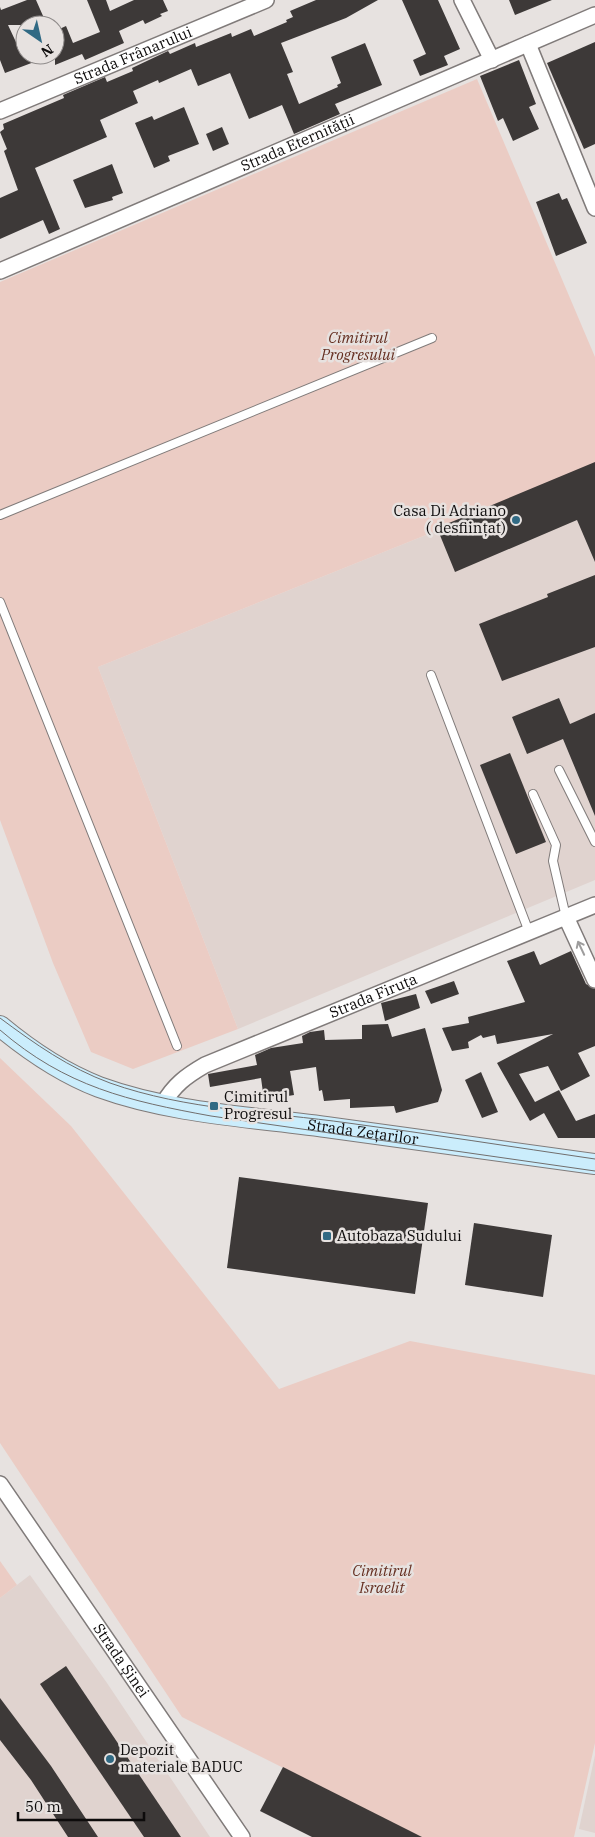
<svg xmlns="http://www.w3.org/2000/svg" width="595" height="1837" font-family="'IBM Plex Serif',serif">
<rect width="100%" height="100%" fill="#e7e2e0"/>
<g fill="#e0d3cf">
<path d="M595 467V880L238 1029 98 667Z"/>
<path d="M30 1575 107 1683 210 1837H0V1598Z"/>
<path d="M595 1755V1833L579 1829Z"/>
</g>
<g fill="#ebccc4">
<path d="M477 79 595 357V467L98 667 238 1029 133 1069 91 1052 53 963 0 820V282Z"/>
<path d="M0 1058 71 1126 279 1389 410 1341 595 1375V1743L574 1837H421L182 1717 0 1443Z"/>
<path d="M0 1561 17 1585 0 1598Z"/>
</g>
<g fill="#3d3938">
<path d="M27 0H36L47 25H8L22 55 50 56 5 73 0 60V7L1 10Z"/>
<path d="M87 0H106L110 11 134 0H163L168 11 160 14 162 16 145 24 143 20 119 31 124 43 85 60 82 54 55 65V31L66 26 73 43 100 32Z"/>
<path d="M316 0H378L346 18 281 43 293 72 287 74 299 104 338 87 337 85 341 83 331 57 365 43 382 85 335 104 340 114 294 134 282 105 249 119 230 73 198 86 191 69 159 83 158 80 133 91 138 103 100 120 107 137 35 168 60 229 49 234 43 220 0 239V198L18 190 4 151 7 149 0 132 4 129 3 124 64 98 63 95 105 77 107 82 133 71 132 68 168 51 170 54 195 43 196 47 231 33 232 37 251 29 254 36 287 22 286 20 293 17 290 11Z"/>
<path d="M402 0H438L460 49 444 56 448 65 420 76 413 60 426 54Z"/>
<path d="M509 0H552L515 15Z"/>
<path d="M595 42V144L584 149 547 63Z"/>
<path d="M519 60 536 104 529 107 539 129 513 141 503 118 498 121 480 76Z"/>
<path d="M184 107 199 144 168 156 170 161 154 168 135 123 152 116 154 120Z"/>
<path d="M222 127 229 144 213 151 206 134Z"/>
<path d="M112 164 123 193 112 197 113 200 85 208 73 180Z"/>
<path d="M559 193 562 200 567 198 587 243 556 256 536 202Z"/>
<path d="M595 462V562L577 520 455 572 437 528Z"/>
<path d="M595 575V647L502 681 479 624 548 597 547 594Z"/>
<path d="M559 698 570 724 595 713V816L563 739 527 754 512 717Z"/>
<path d="M510 753 546 842 516 854 480 765Z"/>
<path d="M534 951 540 965 571 951 586 984 595 989V1046L578 1053 590 1076 561 1091 548 1066 519 1074 535 1102 559 1090 576 1121 595 1114V1138H558L544 1113 530 1121 497 1063 553 1034 497 1044 495 1035 483 1038 481 1035 468 1042 469 1048 452 1051 442 1028 469 1023 468 1017 525 1002 507 961Z"/>
<path d="M454 981 459 994 431 1004 425 991Z"/>
<path d="M416 994 420 1008 385 1021 381 1003Z"/>
<path d="M388 1024 392 1037 425 1028 442 1090 438 1102 396 1113 394 1106 350 1108V1099L324 1101 322 1090 319 1091 316 1067 290 1071 294 1095 264 1100 261 1078 210 1087 208 1074 257 1065 255 1055 271 1048 303 1043 302 1036 310 1032 324 1030 325 1040 362 1039V1025Z"/>
<path d="M481 1072 498 1112 482 1118 465 1080Z"/>
<path d="M239 1177 428 1203 415 1294 227 1268Z"/>
<path d="M474 1223 552 1235 543 1297 465 1285Z"/>
<path d="M66 1666 181 1837H144L40 1684Z"/>
<path d="M0 1698 51 1766 98 1837H68L31 1780 0 1740Z"/>
<path d="M283 1767 422 1837H312L260 1811Z"/>
</g>
<g fill="none" stroke-linecap="round" stroke-linejoin="round">
<g stroke="#807b7a" stroke-width="10">
<g id="service">
<path d="M0 515 432 338"/>
<path d="M0 602 177 1046"/>
<path d="M431 675 529 932"/>
<path d="M559 770 595 842"/>
<path d="M533 794 556 845 553 861 566 917"/>
</g>
</g>
<g stroke="#807b7a" stroke-width="18">
<g id="minor">
<path d="M462 0 492 60"/>
<path d="M528 44 595 208"/>
<path id="s1" d="M0 111 266 0"/>
<path id="s2" d="M0 271 595 15"/>
<path d="M566 917 595 980"/>
<path id="s3" d="M163 1104C174 1085 186 1076 205 1065L595 905"/>
<path id="s4" d="M0 1484 242 1837"/>
</g>
</g>
<g stroke="#807b7a" stroke-width="22">
<g id="secondary">
<path id="s5" d="M0 1026C30 1051 63 1073 99 1087 173 1114 256 1117 333 1128 420 1140 508 1152 595 1164"/>
</g>
</g>
<use href="#service" stroke="#fff" stroke-width="8"/>
<use href="#minor" stroke="#fff" stroke-width="15"/>
<use href="#secondary" stroke="#cbedfc" stroke-width="20"/>
<g stroke="#716e6d" stroke-width="1">
<path d="M0 1018C35 1044 69 1068 110 1083 186 1110 270 1112 348 1123 431 1134 513 1147 595 1159"/>
<path d="M0 1030C66 1087 129 1101 211 1116L595 1171"/>
</g>
</g>
<defs><path id="oneway-shaft" d="M-6 0H5M1.5-3L5.5 0L1.5 3" fill="none" stroke-width="1.6" stroke-linecap="round" stroke-linejoin="round" transform="scale(1.25)"/></defs>
<use stroke="#9e9d9d" href="#oneway-shaft" transform="translate(581 948) rotate(-115)"/>
<g fill="#316a84" stroke="#e7e2e0" stroke-width="2">
<circle cx="516" cy="520" r="5"/>
<rect x="209" y="1101" width="10" height="10" rx="2.5"/>
<rect x="322" y="1231" width="10" height="10" rx="2.5"/>
<circle cx="110" cy="1759" r="5"/>
</g>
<g text-anchor="middle" stroke-width="5" stroke-linejoin="round" paint-order="stroke">
<g font-size="15" fill="#0d0b0b" stroke="#e7e2e0">
<text dy="5" stroke="none"><textPath href="#s1" startOffset="144">Strada Frânarului</textPath></text>
<text dy="5" stroke="none"><textPath href="#s2" startOffset="324">Strada Eternității</textPath></text>
<text dy="5" stroke="none"><textPath href="#s3" startOffset="240">Strada Firuța</textPath></text>
<text dy="5" stroke="none"><textPath href="#s5" startOffset="385">Strada Zețarilor</textPath></text>
<text dy="5" stroke="none"><textPath href="#s4" startOffset="214">Strada Șinei</textPath></text>
</g>
<g font-size="15" font-style="italic" fill="#652f21" stroke="#e7e2e0">
<text x="358" y="343">Cimitirul<tspan x="358" dy="17">Progresului</tspan></text>
<text x="382" y="1576">Cimitirul<tspan x="382" dy="17">Israelit</tspan></text>
</g>
<g font-size="15" fill="#0d0b0b" stroke="#e7e2e0" text-anchor="start">
<text x="506" y="516" text-anchor="end">Casa Di Adriano<tspan x="506" dy="17">( desființat)</tspan></text>
<text x="224" y="1102">Cimitirul<tspan x="224" dy="17">Progresul</tspan></text>
<text x="337" y="1241">Autobaza Sudului</text>
<text x="120" y="1755">Depozit<tspan x="120" dy="17">materiale BADUC</tspan></text>
</g>
</g>
<g transform="translate(40 40) rotate(146)"><circle r="24" fill="#e7e2e0" stroke="#908c8b"/>
<path d="M0-4L9 19L0 12L-9 19Z" fill="#316a84"/>
<text y="-8" font-size="14" font-weight="bold" text-anchor="middle" fill="#0d0b0b">N</text>
</g>
<path d="M18 1812v8h126v-8" fill="none" stroke="#0d0b0b" stroke-width="2.5"/>
<text x="25" y="1812" font-size="15" fill="#0d0b0b" stroke="#e7e2e0" stroke-width="4" paint-order="stroke">50 m</text>
</svg>
